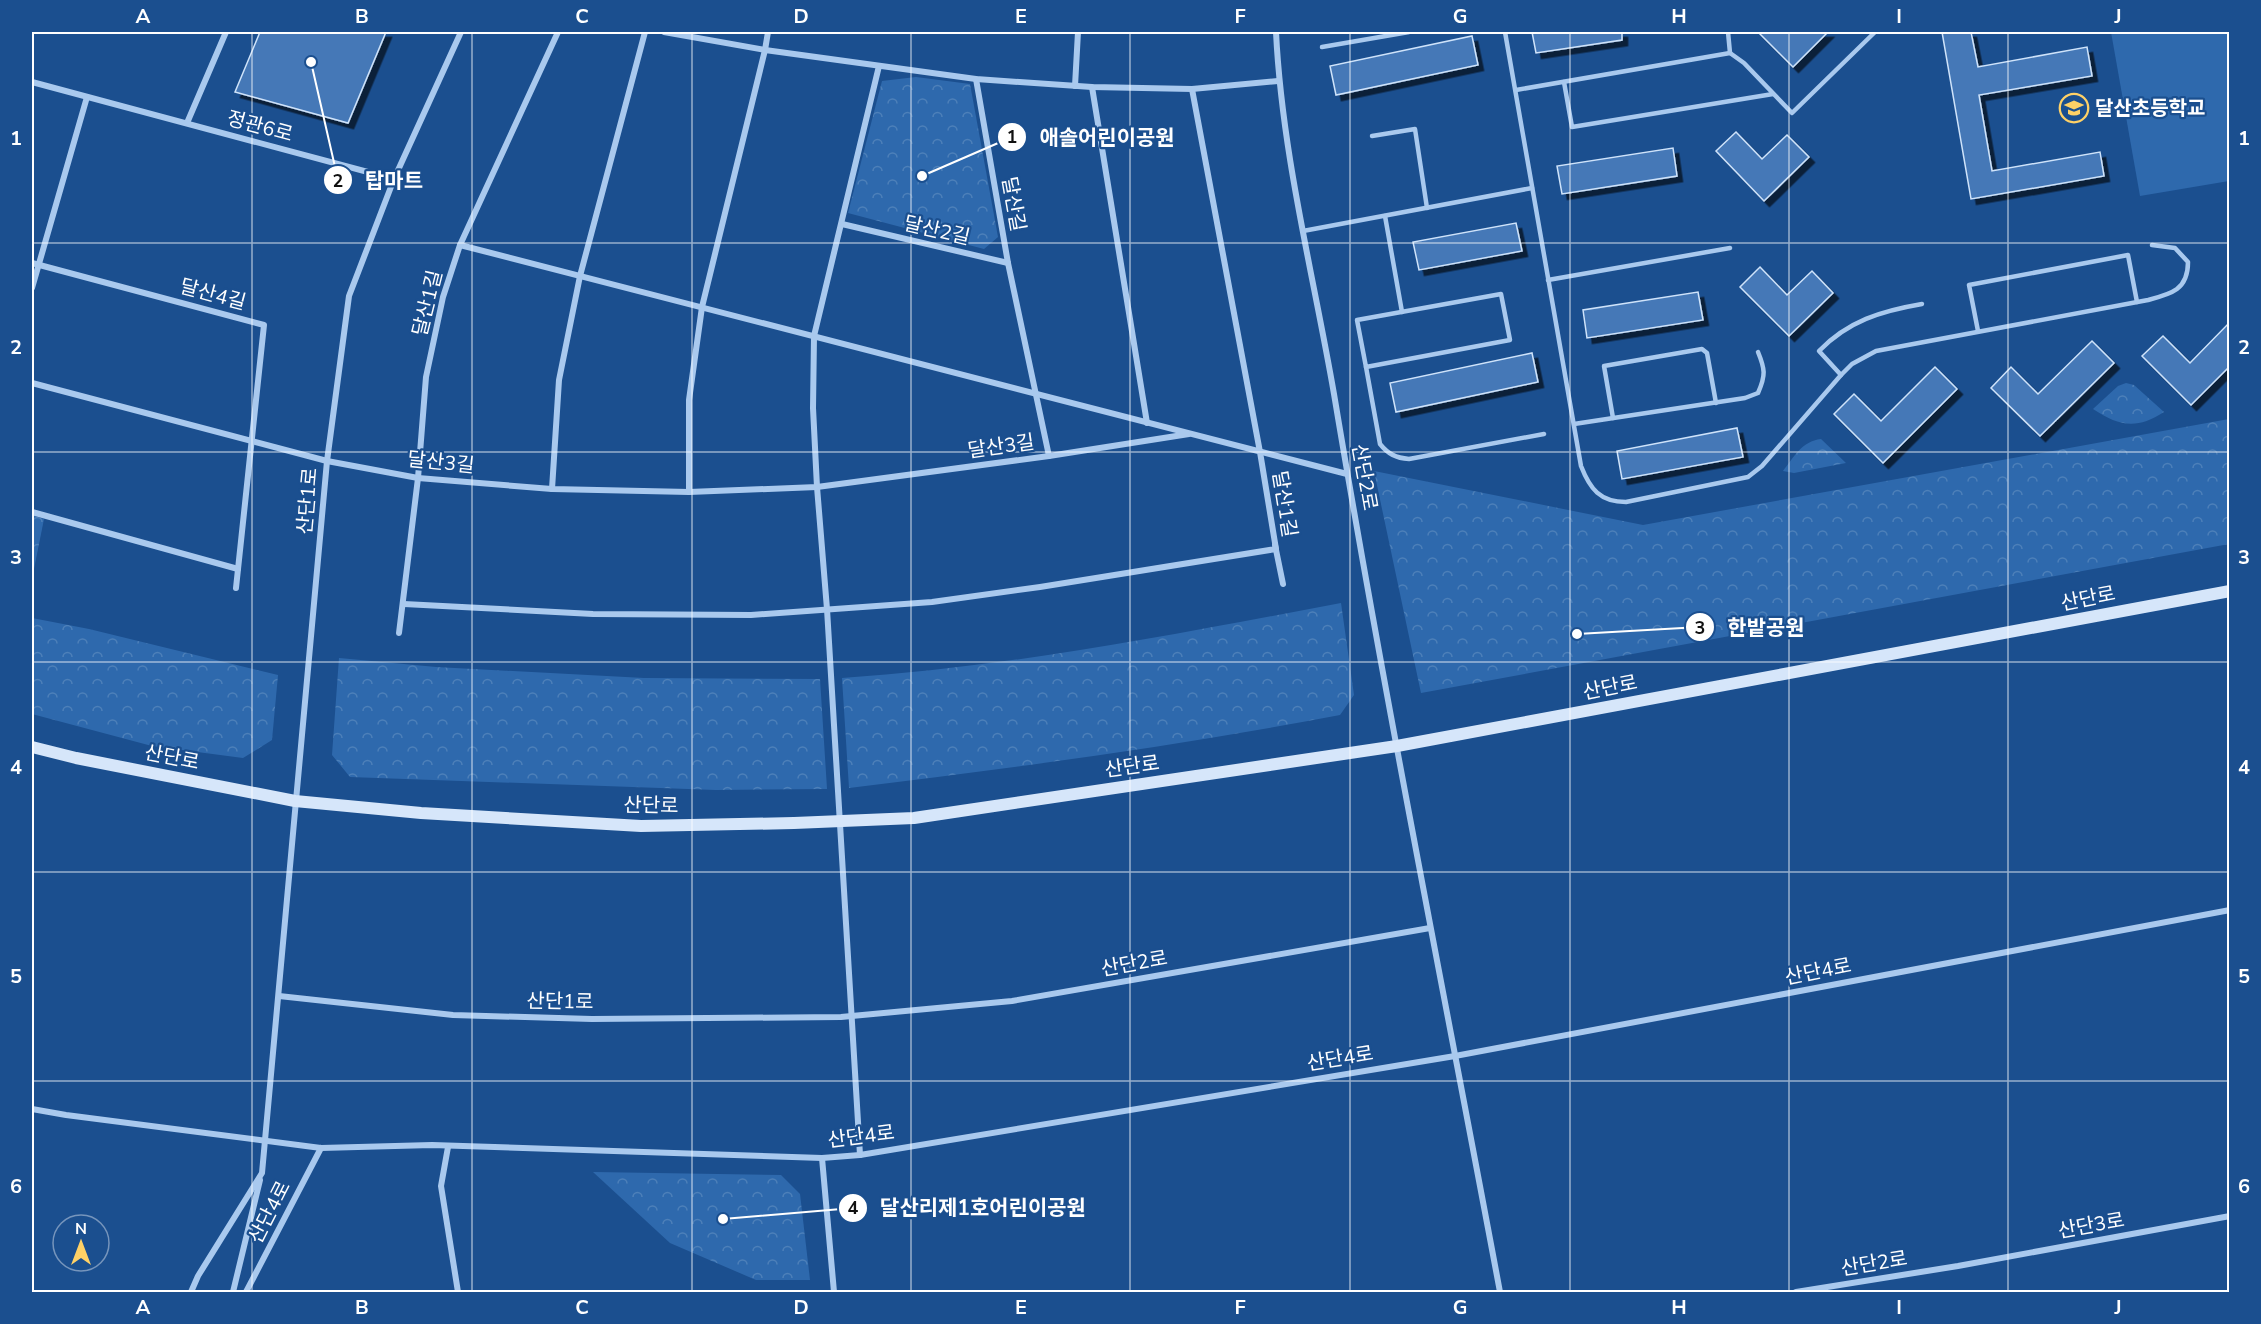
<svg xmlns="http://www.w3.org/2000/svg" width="2261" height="1324" font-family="'Nunito Sans','Noto Sans KR',sans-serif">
<defs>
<pattern id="forest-crowns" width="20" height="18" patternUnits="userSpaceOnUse" patternTransform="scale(1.5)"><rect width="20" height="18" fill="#2e69ad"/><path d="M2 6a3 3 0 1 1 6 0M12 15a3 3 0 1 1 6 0" fill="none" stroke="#4d80b9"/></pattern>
<filter id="shadow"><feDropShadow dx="5.5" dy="5.5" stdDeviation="0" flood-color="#0009"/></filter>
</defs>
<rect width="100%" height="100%" fill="#1b4f8f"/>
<g fill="url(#forest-crowns)">
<path d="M916 77 970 84 998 237 984 249 848 213 882 81Z"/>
<path d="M2126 383 2134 385 2164 412C2136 430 2119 426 2093 409L2118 386Z"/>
<path d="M2229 419V544L1421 693 1374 471 1643 525Z"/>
<path d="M1821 439 1846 463 1794 473 1783 471C1794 457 1802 441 1821 439Z"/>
<path d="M32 515 44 519 32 579Z"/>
<path d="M1341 603 1354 695 1340 715C1177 746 1014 768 849 788L842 678C1010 667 1176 634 1341 603Z"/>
<path d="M32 618 89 629 278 675 272 740 243 758 152 746 32 714Z"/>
<path d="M339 658 436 667 644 678 820 679 827 789 716 790 350 777 332 755Z"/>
<path d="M593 1172 781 1175 800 1194 810 1280H756L670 1243Z"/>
</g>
<path fill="#2e69ad" d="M2111 32H2228L2229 181 2140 196Z"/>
<g fill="#4478b7" stroke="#cfe3fa" stroke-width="1.5" filter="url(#shadow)">
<path d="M260 32H386L348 123 235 92Z"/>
<path d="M1532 32H1622V40L1536 53Z"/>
<path d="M1758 32H1828L1793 67Z"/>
<path d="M1942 32H1971L1978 67 2087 47 2092 76 1979 95 1992 171 2100 152 2104 176 1971 199Z"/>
<path d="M1472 36 1478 65 1336 95 1330 66Z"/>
<path d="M1736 132 1762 159 1787 135 1809 157 1764 201 1716 151Z"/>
<path d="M1673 148 1677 176 1562 194 1557 166Z"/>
<path d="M1516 223 1522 251 1419 270 1413 242Z"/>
<path d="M1760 267 1787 295 1812 271 1833 293 1789 336 1740 287Z"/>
<path d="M1698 292 1703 320 1587 338 1583 310Z"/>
<path d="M2229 323V367L2191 405 2142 356 2163 336 2190 363Z"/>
<path d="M2092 341 2114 363 2040 436 1991 388 2011 367 2038 394Z"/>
<path d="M1532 353 1538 382 1396 412 1390 383Z"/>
<path d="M1935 367 1957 389 1883 463 1834 414 1854 394 1881 421Z"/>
<path d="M1737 428 1743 457 1622 479 1617 451Z"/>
</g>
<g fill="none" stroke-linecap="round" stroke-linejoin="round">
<g stroke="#a9c9ee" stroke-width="4.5">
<path d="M1505 32 1581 466C1590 489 1600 502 1626 502L1748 477 1762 466 1841 375 1852 364 1876 351 2148 300C2171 294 2188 290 2188 262L2175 248 2152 245"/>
<path d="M1728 32 1730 53"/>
<path d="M1322 47 1409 32"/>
<path d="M1564 82 1572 127 1773 94"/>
<path d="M1516 90 1730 53 1744 63 1792 113 1875 32"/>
<path d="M1372 136 1415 129 1427 208"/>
<path d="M1385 216 1402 312"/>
<path d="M1303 231 1532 188"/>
<path d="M1548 280 1730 248"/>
<path d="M1501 294 1510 340 1366 367 1357 320Z"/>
<path d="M1978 331 1969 285 2128 255 2137 302"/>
<path d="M1366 367 1380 444C1388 454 1396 458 1409 459L1544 434"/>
<path d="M1841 375 1819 351C1848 321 1881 311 1922 304"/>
<path d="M1613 418 1604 366 1702 349 1707 353 1716 403"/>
<path d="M1574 424 1745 398 1758 393C1766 375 1765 369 1758 352"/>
</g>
<g stroke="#a9c9ee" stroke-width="6">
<path d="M664 32 765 50 976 79 1092 87 1192 89 1278 81"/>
<path d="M1276 32C1282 154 1313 273 1334 394 1384 694 1444 993 1500 1292"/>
<path d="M976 79 1008 263 1049 456"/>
<path d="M32 82 394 179"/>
<path d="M1075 86 1078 32"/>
<path d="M1092 87 1147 423"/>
<path d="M187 123 226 32"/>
<path d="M842 224 1008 263"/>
<path d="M460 245 1347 474"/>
<path d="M32 263 264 325 236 588"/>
<path d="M32 288 87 97"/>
<path d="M32 383 327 461 418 478 552 489 689 492 817 487 1049 456 1189 434"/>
<path d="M552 489 559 380 580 276 645 32"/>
<path d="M689 492V400L702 307 765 50 768 32"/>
<path d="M32 512 238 569"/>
<path d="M1275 545 1283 584"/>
<path d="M404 604 593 614 751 615 932 602 1040 587 1276 549 1260 452 1192 89"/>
<path d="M399 633 418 478 426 377 443 297 460 245 558 32"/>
<path d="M279 996 453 1015 592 1019 841 1017 1012 1001 1430 928"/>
<path d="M32 1109 66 1115 321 1148 432 1145 822 1158 860 1155 1455 1056 2230 910"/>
<path d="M448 1147 441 1186 458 1292"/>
<path d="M860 1155 827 609 817 487 813 408 814 336 879 66"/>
<path d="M822 1158 834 1292"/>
<path d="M191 1292 198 1276 262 1173 327 461 349 296 394 179 461 32"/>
<path d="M233 1292 260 1180"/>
<path d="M246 1292 321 1148"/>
<path d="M1796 1292 1958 1266 2230 1216"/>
</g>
<path stroke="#d6e6fa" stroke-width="12" d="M32 747 76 758 295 801 421 813 641 826 794 823 914 818 1397 746 2230 591"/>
</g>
<path fill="none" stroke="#fff" stroke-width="1.5" stroke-opacity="0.55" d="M252 32V1292M472 32V1292M692 32V1292M911 32V1292M1130 32V1292M1350 32V1292M1570 32V1292M1789 32V1292M2008 32V1292M32 243H2230M32 452H2230M32 662H2230M32 872H2230M32 1081H2230"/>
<defs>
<g id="school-ring" transform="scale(1.5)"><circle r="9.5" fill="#1b4f8f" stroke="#ffd166" stroke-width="1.5"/><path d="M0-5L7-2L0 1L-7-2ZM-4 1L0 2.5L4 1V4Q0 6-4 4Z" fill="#ffd166"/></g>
</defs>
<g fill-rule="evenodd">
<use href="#school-ring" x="2074" y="108"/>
</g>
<g text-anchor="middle" stroke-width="4.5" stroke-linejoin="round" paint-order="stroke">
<g font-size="20" font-weight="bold" fill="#fff" stroke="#1b4f8f" text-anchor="start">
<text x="2095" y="115">달산초등학교</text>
</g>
<g font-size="20" fill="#fff" stroke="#1b4f8f">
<text transform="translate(260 126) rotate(15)" y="7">정관6로</text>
<text transform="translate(1014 204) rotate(80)" y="7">달산길</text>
<text transform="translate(937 230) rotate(13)" y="7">달산2길</text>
<text transform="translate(213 294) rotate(15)" y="7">달산4길</text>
<text transform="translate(427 303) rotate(-76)" y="7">달산1길</text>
<text transform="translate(1001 446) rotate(-8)" y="7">달산3길</text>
<text transform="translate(441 462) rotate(6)" y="7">달산3길</text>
<text transform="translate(1365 477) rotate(80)" y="7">산단2로</text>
<text transform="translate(307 501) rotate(-85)" y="7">산단1로</text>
<text transform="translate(1285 504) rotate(81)" y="7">달산1길</text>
<text transform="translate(2088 598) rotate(-11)" y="7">산단로</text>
<text transform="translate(1610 687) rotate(-11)" y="7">산단로</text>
<text transform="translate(172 757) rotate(11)" y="7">산단로</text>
<text transform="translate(1132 766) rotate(-8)" y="7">산단로</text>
<text transform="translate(651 805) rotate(1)" y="7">산단로</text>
<text transform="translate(1134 963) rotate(-10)" y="7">산단2로</text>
<text transform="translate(1818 971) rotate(-11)" y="7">산단4로</text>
<text transform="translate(560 1001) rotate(1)" y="7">산단1로</text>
<text transform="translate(1340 1058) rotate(-9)" y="7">산단4로</text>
<text transform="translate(861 1136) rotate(-7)" y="7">산단4로</text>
<text transform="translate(269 1212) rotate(-63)" y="7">산단4로</text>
<text transform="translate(2091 1225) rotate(-10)" y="7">산단3로</text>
<text transform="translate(1874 1263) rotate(-9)" y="7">산단2로</text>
</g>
</g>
<path fill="none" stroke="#fff" stroke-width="2" d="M922 176L1012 137M311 62L338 180M1577 634L1700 627M723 1219L853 1208"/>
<g fill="#fff" stroke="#1b4f8f" stroke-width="2">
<circle cx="922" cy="176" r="6"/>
<circle cx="311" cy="62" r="6"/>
<circle cx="1577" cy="634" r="6"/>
<circle cx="723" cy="1219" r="6"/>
<circle cx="1012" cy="137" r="15"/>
<circle cx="338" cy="180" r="15"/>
<circle cx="1700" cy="627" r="15"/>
<circle cx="853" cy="1208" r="15"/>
</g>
<g font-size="18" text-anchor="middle" font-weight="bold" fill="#111">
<text x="1012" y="143">1</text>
<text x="338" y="187">2</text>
<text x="1700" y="634">3</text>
<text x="853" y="1214">4</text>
</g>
<g font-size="21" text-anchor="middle" font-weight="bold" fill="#fff" stroke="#1b4f8f" stroke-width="4.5" stroke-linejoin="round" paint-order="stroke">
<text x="1107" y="145">애솔어린이공원</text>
<text x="394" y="188">탑마트</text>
<text x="1766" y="635">한밭공원</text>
<text x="983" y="1215">달산리제1호어린이공원</text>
</g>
<rect width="2261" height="1324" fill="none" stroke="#1b4f8f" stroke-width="66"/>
<g transform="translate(81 1243)"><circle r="28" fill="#1b4f8f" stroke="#7695bc" stroke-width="1.5"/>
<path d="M0-4.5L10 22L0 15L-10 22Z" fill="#ffd166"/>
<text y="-9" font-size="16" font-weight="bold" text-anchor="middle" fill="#ffffff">N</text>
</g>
<rect x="33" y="33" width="2195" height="1258" fill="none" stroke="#fff" stroke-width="2"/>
<g font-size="20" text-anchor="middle" font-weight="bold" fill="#fff">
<text x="143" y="23">A</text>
<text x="362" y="23">B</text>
<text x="582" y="23">C</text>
<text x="801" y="23">D</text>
<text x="1021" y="23">E</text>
<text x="1240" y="23">F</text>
<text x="1460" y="23">G</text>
<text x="1679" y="23">H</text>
<text x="1899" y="23">I</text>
<text x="2118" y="23">J</text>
<text x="16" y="145">1</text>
<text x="2244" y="145">1</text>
<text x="16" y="354">2</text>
<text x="2244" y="354">2</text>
<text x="16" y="564">3</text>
<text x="2244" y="564">3</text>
<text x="16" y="774">4</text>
<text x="2244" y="774">4</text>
<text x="16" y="983">5</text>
<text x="2244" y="983">5</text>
<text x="16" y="1193">6</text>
<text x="2244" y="1193">6</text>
<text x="143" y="1314">A</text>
<text x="362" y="1314">B</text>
<text x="582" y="1314">C</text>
<text x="801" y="1314">D</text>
<text x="1021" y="1314">E</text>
<text x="1240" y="1314">F</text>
<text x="1460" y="1314">G</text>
<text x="1679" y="1314">H</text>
<text x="1899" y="1314">I</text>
<text x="2118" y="1314">J</text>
</g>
</svg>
